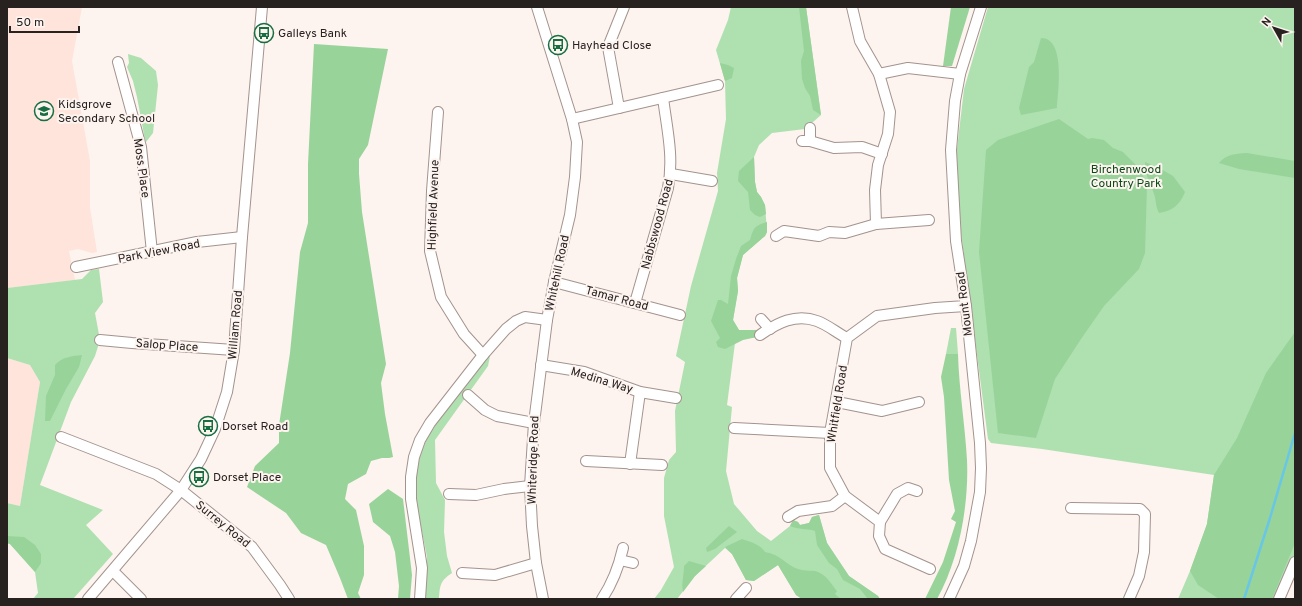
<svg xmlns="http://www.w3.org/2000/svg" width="1302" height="606" font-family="Overpass,sans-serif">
<rect width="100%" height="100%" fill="#fdf3ef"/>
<g fill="#fee4db">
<path d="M7 7H82L72 61 90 161V208L97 252 92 253 78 249 69 251 75 280 7 288Z"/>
<path d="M7 358 30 365 40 382 20 506 7 503Z"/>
</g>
<g fill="#afe0b0">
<path d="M731 7H806L821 115 805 129 772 133 759 145 754 157 755 182 757 192 761 197 765 205 767 232 765 236 743 255 737 278 738 291 733 320 739 330H759L757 337 743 339 735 343 727 405 732 407 726 471 734 504 757 531 771 541 790 526 793 520 798 522 800 525 809 523 812 517 819 515 827 543 849 576 878 596 880 599H802L796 595 778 565 754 581 746 580 732 554 725 548 695 576 677 599H654L661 590 674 567 664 516V478L669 460 676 452 675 411 685 362 676 356 691 286 718 191 717 173 726 119 725 81 716 50 728 20Z"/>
<path d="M988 7H1295V563L1280 599H1178L1190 571 1207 524 1214 475 1042 449 991 443 988 439 961 233 957 170V149L964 89Z"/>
<path d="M128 54 141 58 156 71 158 85 153 133 146 142 145 140 137 97 133 81 127 67 129 63Z"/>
<path d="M99 269 103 302 95 313 100 340 95 356 71 402 40 485 103 510 86 525 113 554 73 599H33L38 593 35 572 10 544 7 543V503L20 506 40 382 30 365 7 358V288L82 279 91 270Z"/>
<path d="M951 328H956L958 354H946Z"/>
<path d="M490 356 488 366 435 440 436 483 445 500 444 532 447 556 452 573C440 581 440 585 439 599H425L427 557 418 511 416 490 417 472 420 456 427 438 437 423 486 357Z"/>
</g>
<g fill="#98d39a">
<path d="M799 7H806L821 115 813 110 810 96 805 88 802 79 801 61 804 51Z"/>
<path d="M951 7H970L952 66H943Z"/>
<path d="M1041 38C1066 38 1058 92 1057 108L1021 115 1019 108 1029 67 1034 62Z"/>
<path d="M314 44 388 49 368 145 359 159V174L362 212 386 364 381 383 385 414 393 457 389 458H382L371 461 366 474 348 484 345 499 356 510 364 546V575L358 593 361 599H348L340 578 326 545 301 533 286 513 247 487 255 466 279 443V425L290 353 300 252 308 223V164Z"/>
<path d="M720 63 728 65 734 68 732 78 725 81Z"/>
<path d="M1059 119 1088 139 1092 138 1104 140 1113 148 1123 152 1137 166 1143 176 1147 186 1145 253 1139 269 1104 306 1081 339 1055 379 1036 438 998 433 979 252 986 150 998 140Z"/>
<path d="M1247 153 1295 161V178L1239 169 1219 163C1227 154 1234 154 1247 153Z"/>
<path d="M754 157 755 182 757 192 761 197 765 205 766 214 760 217 755 215 750 210 748 192 738 181 739 171Z"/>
<path d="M1145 162 1161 169 1173 176 1185 192C1180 205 1172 211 1159 213 1156 207 1156 203 1155 197 1152 186 1144 174 1145 162Z"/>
<path d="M767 222V232L765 236 743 255 737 278 738 291 733 320 739 330H759L757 337 743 340 725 349 718 347 716 342 720 338 711 321 718 300H721L728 304 731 276 736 259 741 246 750 240C754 227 754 226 767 222Z"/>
<path d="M1295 332V543L1272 599H1219L1198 585 1190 571 1207 524 1214 475 1237 438 1266 373Z"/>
<path d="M946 354H958C959 389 965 425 967 460 969 505 959 560 937 599H925L943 562 956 522 951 519 955 511 949 480 944 397 941 377Z"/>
<path d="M82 355 79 367 66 389 50 421H45L46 396 55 375V365C62 357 72 356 82 355Z"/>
<path d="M388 489 403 499 412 575 410 599H398L399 586 395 552 390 536 373 522 369 504Z"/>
<path d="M819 515 827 543 849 576 878 596 880 599H868L860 589 843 580 837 569 829 563 817 545 815 531C806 528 799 530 790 526L793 520 798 522 800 525 809 523 812 517Z"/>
<path d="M729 526 737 532 715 549 707 552 706 548Z"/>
<path d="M7 536 24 537 35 545 41 554V563L35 572 10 544 7 543Z"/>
<path d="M742 539C750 542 760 544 765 552 780 554 786 565 798 569 805 572 814 569 820 573 827 576 832 585 837 591L835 594 841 599H802L796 595 778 565 754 581 746 580 732 554 725 547Z"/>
<path d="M689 561 706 566 695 576 683 592C681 583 684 576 684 566Z"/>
</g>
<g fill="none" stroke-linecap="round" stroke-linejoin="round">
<path stroke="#68c7e6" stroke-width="2.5" d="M1244 599 1270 518 1295 433"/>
<g stroke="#a3938d" stroke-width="12">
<g id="minor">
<path d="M537 7 572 119 577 142 575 177 570 215 554 282 547 320 534 423 530 486 532 526 536 563 543 599"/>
<path d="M852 7 860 41 879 74 890 112 888 134 878 165 875 190 876 224"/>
<path d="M118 62 141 147 152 252"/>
<path d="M879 74 908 68 960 74"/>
<path d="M619 108 608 47 624 7"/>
<path d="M438 112 432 191 430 251 441 297 464 334 483 355"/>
<path d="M572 119 718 85"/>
<path d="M810 128V141"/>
<path d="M802 141H810L834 148 862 147 882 154"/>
<path d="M671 174 712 181"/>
<path d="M776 236 784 231 819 236 829 232 845 233 876 224 929 220"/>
<path d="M76 267 197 242 242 237"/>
<path d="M554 282 680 315"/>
<path d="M635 303 668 188C674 157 667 129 663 98"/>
<path d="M761 319 770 329"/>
<path d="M760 335C777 323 796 313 817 321 828 325 837 333 847 338"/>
<path d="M100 340 132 343 234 350"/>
<path d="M541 365 584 372 640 392 676 398"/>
<path d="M468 395 485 410 497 416 534 423"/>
<path d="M837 402 882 411 919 402"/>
<path d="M734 428 830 433"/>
<path d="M61 437 156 474 181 490 252 547 280 585 289 599"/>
<path d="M586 461 662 465"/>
<path d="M630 464 640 392"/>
<path d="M449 494 476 495 504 489 530 486"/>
<path d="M1071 508 1140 509 1145 514 1144 552 1139 576 1129 599"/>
<path d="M788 517 798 511 832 506 845 496"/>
<path d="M880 522 897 494 908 488 917 491"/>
<path d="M620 560 633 563"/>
<path d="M930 569 885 549 879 536 880 522 845 496 830 468V433L847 338 877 316 935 308 966 306"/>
<path d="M113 571 141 599"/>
<path d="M462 573 495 575 536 563"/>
<path d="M88 599 181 490 201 459 215 429 227 392 234 350 242 237 262 7"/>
<path d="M420 599 422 568 411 499V477L414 457 420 440 430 423 483 355 506 329 516 321 525 317 547 320"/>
<path d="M602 599C612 584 619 566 623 548"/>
<path d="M736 599 746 588"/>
<path d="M949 599 964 566 971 541 980 492 981 468 980 443 966 306 956 241 951 150 955 101 960 74 981 7"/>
<path d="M1279 599 1295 562"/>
</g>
</g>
<use href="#minor" stroke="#fff" stroke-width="10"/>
</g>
<defs>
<g id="bus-ring" transform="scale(1)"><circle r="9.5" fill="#fdf3ef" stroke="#166e41" stroke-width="1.5"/><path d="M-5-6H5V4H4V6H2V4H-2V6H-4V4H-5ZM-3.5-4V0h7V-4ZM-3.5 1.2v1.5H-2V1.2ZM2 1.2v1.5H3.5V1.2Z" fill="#166e41"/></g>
<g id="school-ring" transform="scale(1)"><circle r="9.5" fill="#fdf3ef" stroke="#166e41" stroke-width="1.5"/><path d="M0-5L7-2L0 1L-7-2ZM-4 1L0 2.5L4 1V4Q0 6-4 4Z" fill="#166e41"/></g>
</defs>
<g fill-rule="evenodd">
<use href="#bus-ring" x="264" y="33"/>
<use href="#bus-ring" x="558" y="45"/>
<use href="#school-ring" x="44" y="111"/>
<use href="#bus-ring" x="208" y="426"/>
<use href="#bus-ring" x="199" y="477"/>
</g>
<g text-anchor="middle" stroke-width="4" stroke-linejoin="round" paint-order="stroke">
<g font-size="12" fill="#27211f" stroke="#fdf3ef" text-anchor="start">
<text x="278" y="37">Galleys Bank</text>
<text x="572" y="49">Hayhead Close</text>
<text x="58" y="108">Kidsgrove<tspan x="58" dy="14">Secondary School</tspan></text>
<text x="222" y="430">Dorset Road</text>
<text x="213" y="481">Dorset Place</text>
</g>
<g font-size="12" fill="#27211f" stroke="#fdf3ef">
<text transform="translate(142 168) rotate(82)" y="4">Moss Place</text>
<text transform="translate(433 205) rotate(-88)" y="4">Highfield Avenue</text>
<text transform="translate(657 224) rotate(-75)" y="4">Nabbswood Road</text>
<text transform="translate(159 251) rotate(-11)" y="4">Park View Road</text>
<text transform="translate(557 273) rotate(-78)" y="4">Whitehill Road</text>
<text transform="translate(617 298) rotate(15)" y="4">Tamar Road</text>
<text transform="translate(964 304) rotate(-97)" y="4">Mount Road</text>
<text transform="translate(235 325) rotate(-85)" y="4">William Road</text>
<text transform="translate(167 345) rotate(4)" y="4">Salop Place</text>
<text transform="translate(602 380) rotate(17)" y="4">Medina Way</text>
<text transform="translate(837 404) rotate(-81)" y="4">Whitfield Road</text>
<text transform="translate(533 460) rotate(-88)" y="4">Whiteridge Road</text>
<text transform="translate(223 524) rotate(39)" y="4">Surrey Road</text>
</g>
<g font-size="12" fill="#094a15" stroke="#fdf3ef">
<text x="1126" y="173">Birchenwood<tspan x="1126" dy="14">Country Park</tspan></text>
</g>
</g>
<rect width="1302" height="606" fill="none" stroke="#27211f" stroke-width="16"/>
<g transform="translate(1274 28) rotate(309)" stroke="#fdf3ef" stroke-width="3" paint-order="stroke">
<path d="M0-3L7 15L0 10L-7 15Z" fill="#27211f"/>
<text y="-6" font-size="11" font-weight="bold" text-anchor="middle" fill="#27211f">N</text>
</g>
<path d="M10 26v6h69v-6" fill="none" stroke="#27211f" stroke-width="2"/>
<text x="16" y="26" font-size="12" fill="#27211f" stroke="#fdf3ef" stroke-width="3" paint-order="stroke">50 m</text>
</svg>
